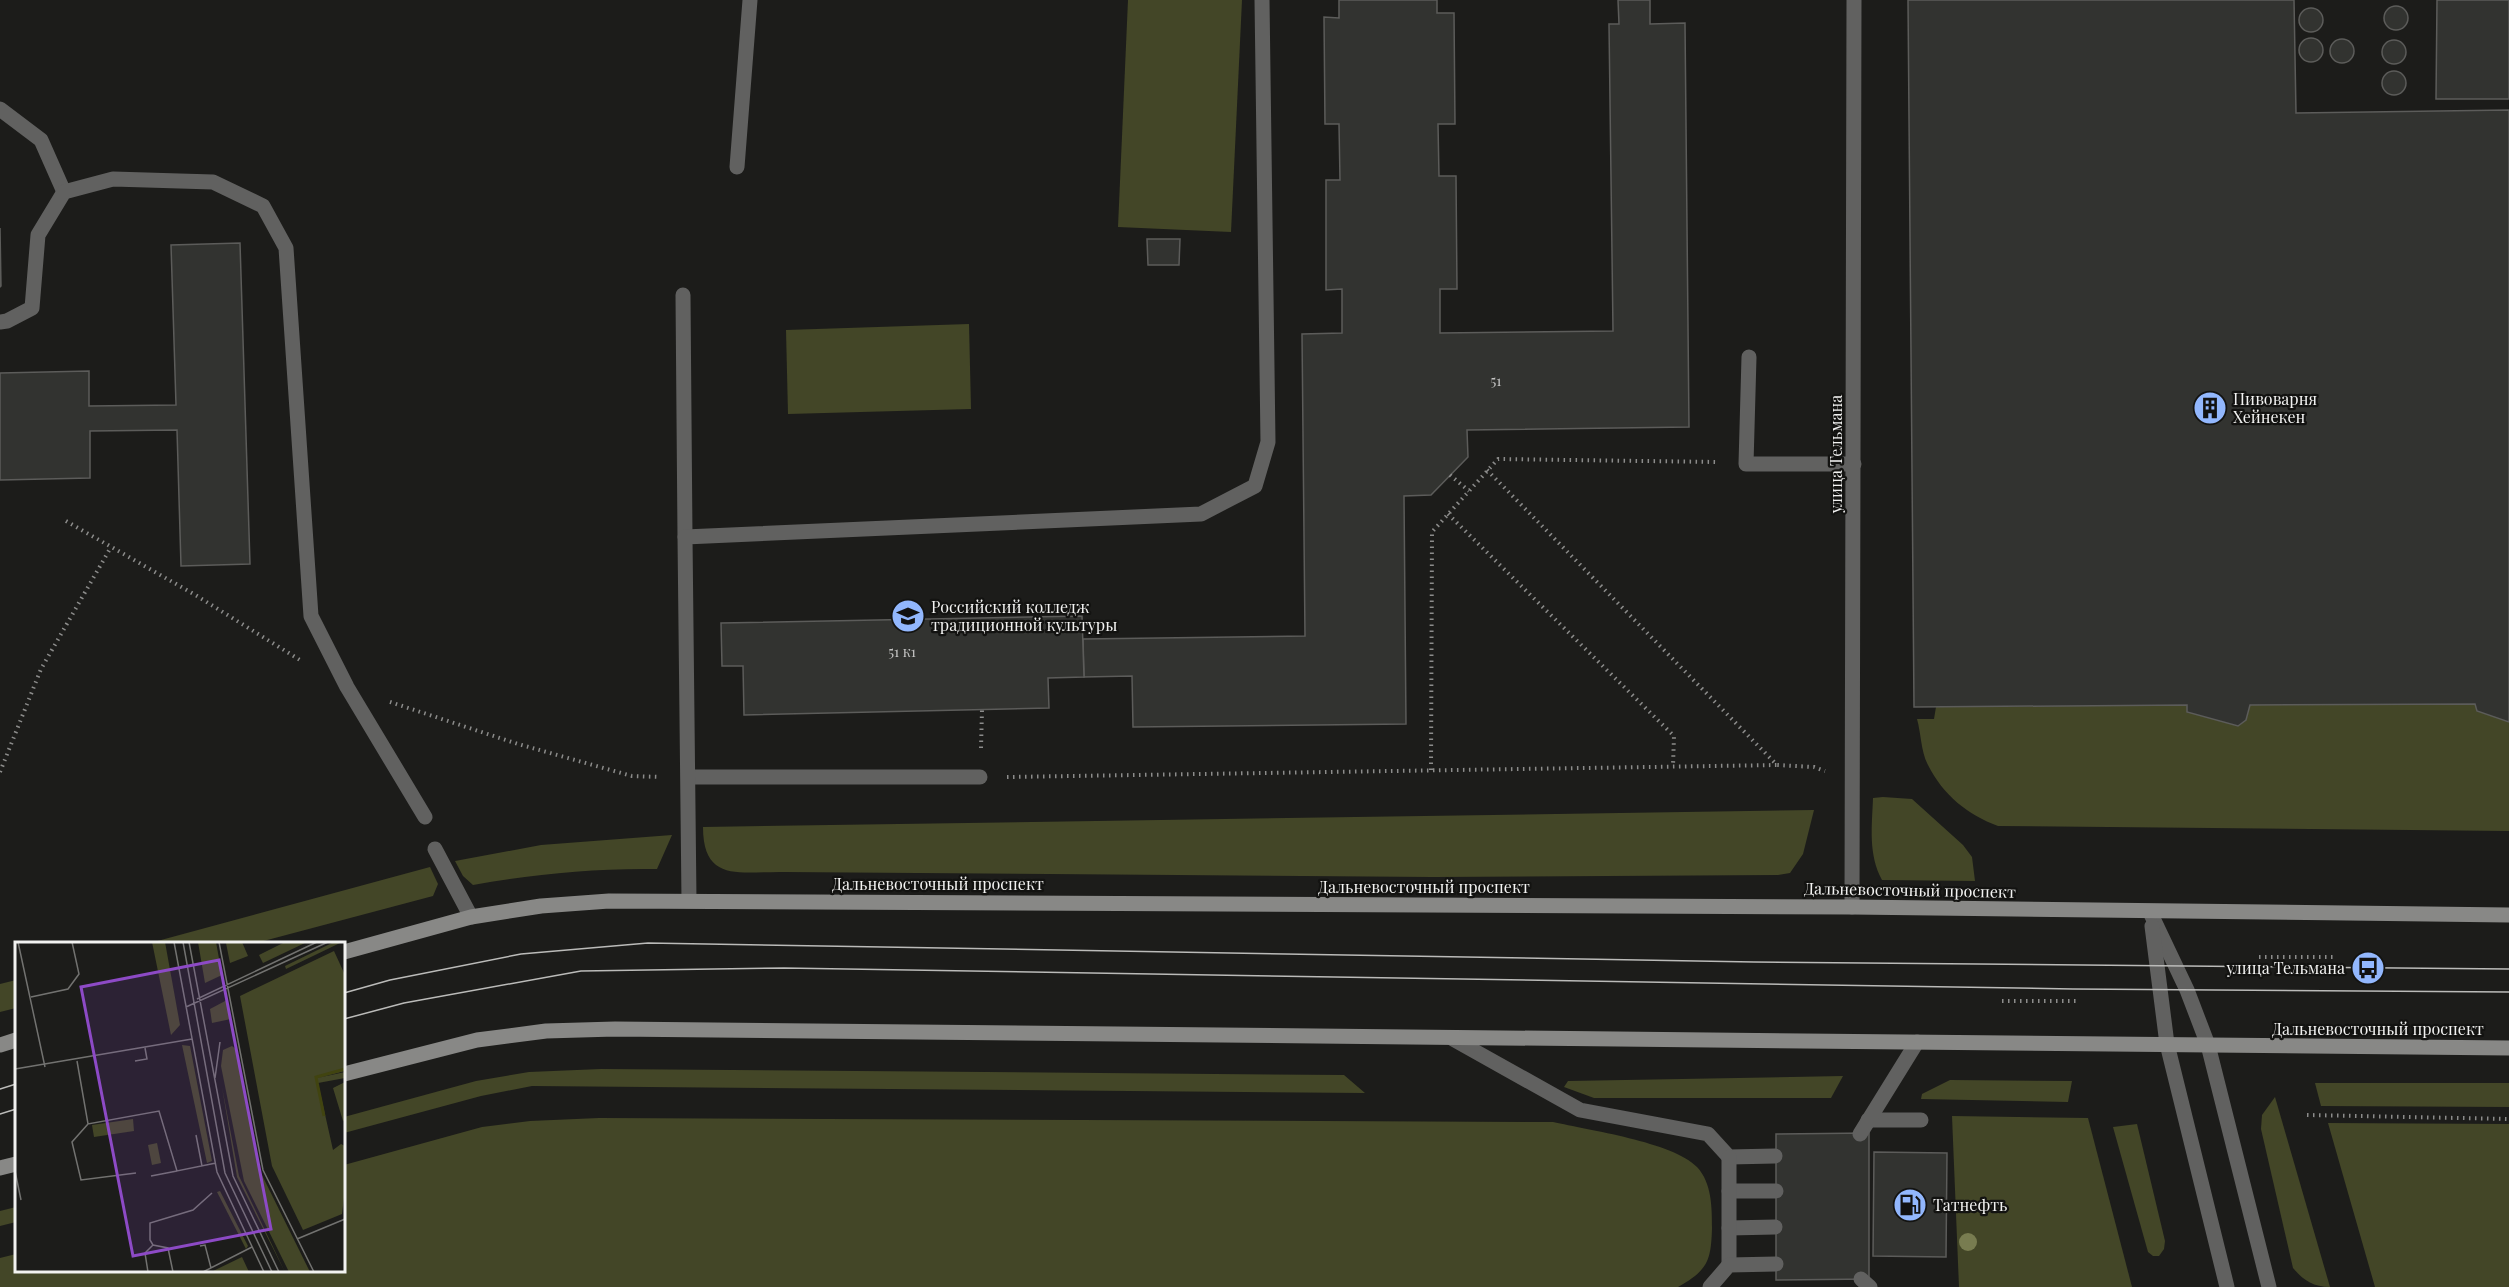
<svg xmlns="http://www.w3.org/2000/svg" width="2509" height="1287" font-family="'Playfair Display',serif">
<rect width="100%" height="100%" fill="#1c1c1a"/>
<g fill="#434627">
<path d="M1128 0H1242L1231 232 1118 227Z"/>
<path d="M969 324 971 409 788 414 786 330Z"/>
<path d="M2475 704 2478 711 2509 722V831L1998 826C1968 815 1943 795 1928 765 1921 752 1921 733 1917 719H1934L1936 707 2187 705 2188 712 2238 726 2246 720 2250 705Z"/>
<path d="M1883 797 1912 799 1963 845 1972 857 1975 881 1882 880C1868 854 1872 826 1873 798Z"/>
<path d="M1814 810 1803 854 1790 873 1778 875 1433 877 785 872C742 871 703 884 703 827Z"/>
<path d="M672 835 657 869C594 868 535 874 473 885L463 876 455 861 541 845Z"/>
<path d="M430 867 438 884 433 896 256 943H150Z"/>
<path d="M16 980V1008L0 1012V984Z"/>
<path d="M601 1069 1344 1075 1365 1093 532 1086 481 1096 344 1133V1117L476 1081 529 1072Z"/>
<path d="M1843 1076 1831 1098H1594L1564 1087 1568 1081Z"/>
<path d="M1950 1080 2072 1081 2068 1102 1921 1099 1922 1094Z"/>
<path d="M2315 1083H2509V1107L2321 1106Z"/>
<path d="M2275 1097 2330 1287C2313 1287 2303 1280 2293 1268L2261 1129 2262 1115Z"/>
<path d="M1952 1116 2088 1118 2132 1287H1959Z"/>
<path d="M599 1118 1553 1122C1588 1130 1673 1142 1697 1167 1712 1183 1712 1208 1712 1228 1711 1261 1708 1270 1678 1287H0V1258L16 1254V1270H344V1165L482 1127 530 1121Z"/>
<path d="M2328 1123 2509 1124V1287H2375Z"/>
<path d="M2137 1124 2165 1241 2164 1249 2159 1256H2153L2148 1252 2113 1127Z"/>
<path d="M16 1207V1222L0 1226V1211Z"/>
</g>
<g fill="#323330" stroke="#5c5c5a" stroke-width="1.5">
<path d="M1339 0H1437V13H1454L1455 124H1438L1439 176H1456L1457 289H1440V333L1613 331 1609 24H1619L1618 0H1650V24L1685 23 1689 427 1467 430 1468 457 1431 495 1404 496 1406 724 1133 727 1132 676 1084 677 1083 639 1305 636 1302 334 1342 333V289L1326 290V180H1340L1339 124H1325L1324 17 1339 18Z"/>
<path d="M1908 0H2294L2296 113 2509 110V722L2477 711 2475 704 2250 705 2246 720 2238 726 2187 712V705L1914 707Z"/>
<path d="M2437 0H2509V99H2436Z"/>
<circle cx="2396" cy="18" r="12"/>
<circle cx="2311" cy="20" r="12"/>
<circle cx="2311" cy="50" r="12"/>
<circle cx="2342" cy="51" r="12"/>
<circle cx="2394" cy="52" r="12"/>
<circle cx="2394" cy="83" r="12"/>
<path d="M0 228 1 286 0 287Z"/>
<path d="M1147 239H1180L1179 265H1148Z"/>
<path d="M240 243 250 564 181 566 177 430 90 431V478L0 480V373L89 371V406L176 405 171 245Z"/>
<path d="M1082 616 1084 677 1048 678 1049 708 744 715 743 666H722L721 623Z"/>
<path d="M1869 1133V1279L1776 1280V1134Z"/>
<path d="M1874 1152 1947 1153 1946 1257 1873 1256Z"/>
</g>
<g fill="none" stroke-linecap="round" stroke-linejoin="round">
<g stroke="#8c8c8b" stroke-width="4" stroke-dasharray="1.5 4.5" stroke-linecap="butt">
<path d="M1487 470 1777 765 1814 767 1825 771"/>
<path d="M1450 475 1469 491"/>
<path d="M1448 514 1674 736 1673 766"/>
<path d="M66 521 197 596 300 660"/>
<path d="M390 702 518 744 632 776 660 777"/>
<path d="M981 748 982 710"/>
<path d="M1431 770 1432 532 1498 459 1718 462"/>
<path d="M0 772 41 669 111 547"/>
<path d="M1007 777 1777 765"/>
<path d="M2259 957H2334"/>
<path d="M2002 1001H2077"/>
<path d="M2307 1115 2509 1119"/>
</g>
<g stroke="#616160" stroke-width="15">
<path d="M0 109 41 140 64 192"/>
<path d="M737 167 750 0"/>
<path d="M683 295 685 537"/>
<path d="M0 322 7 321 32 308 38 235 64 192 113 179 213 182 263 206 286 248 311 616 347 687 425 817"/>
<path d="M1749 357 1746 464H1854"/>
<path d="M689 777H980"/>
<path d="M435 849 471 917"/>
<path d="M689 900 685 537 1201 514 1255 486 1268 442 1262 0"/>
<path d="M1453 1039 1580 1110 1708 1134 1729 1157 1775 1156"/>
<path d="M1868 1120H1921"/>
<path d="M1860 1134 1917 1042"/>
<path d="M1729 1191H1776"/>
<path d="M1729 1228 1775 1227"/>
<path d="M1729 1265V1157"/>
<path d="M1861 1279 1870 1287"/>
<path d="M1710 1287 1729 1265 1776 1264"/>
</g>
<path stroke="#616160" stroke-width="15" d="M1852 907 1854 0"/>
<g stroke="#616160" stroke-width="15">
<path d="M2150 912 2187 990 2208 1045 2269 1287"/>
<path d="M2152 926 2167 1044 2227 1287"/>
</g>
<g stroke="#888886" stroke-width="15">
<path d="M344 952 471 917 541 906 609 901 1852 907 2509 915"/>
<path d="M0 1045 16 1040"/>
<path d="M344 1074 477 1040 546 1031 615 1029 2509 1048"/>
<path d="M0 1168 16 1164"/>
</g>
<g stroke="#bbbbb9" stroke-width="1.5">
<path d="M344 993 390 980 521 954 648 943 1754 962 2509 969"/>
<path d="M344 1019 404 1003 581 971 784 968 2073 989 2509 992"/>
<path d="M0 1089 16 1084"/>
<path d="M0 1114 16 1109"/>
</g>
</g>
<circle fill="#787c50" cx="1968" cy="1242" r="9"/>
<defs>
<g id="building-disc" transform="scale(1.725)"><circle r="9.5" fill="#92b7fd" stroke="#131311"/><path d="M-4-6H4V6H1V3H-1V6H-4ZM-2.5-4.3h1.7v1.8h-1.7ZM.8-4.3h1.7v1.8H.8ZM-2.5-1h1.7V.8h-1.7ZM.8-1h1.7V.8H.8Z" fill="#111"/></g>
<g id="university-disc" transform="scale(1.725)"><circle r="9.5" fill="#92b7fd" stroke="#131311"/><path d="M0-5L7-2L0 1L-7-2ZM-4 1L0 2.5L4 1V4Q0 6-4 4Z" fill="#111"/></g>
<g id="bus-disc" transform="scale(1.725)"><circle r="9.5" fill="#92b7fd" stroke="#131311"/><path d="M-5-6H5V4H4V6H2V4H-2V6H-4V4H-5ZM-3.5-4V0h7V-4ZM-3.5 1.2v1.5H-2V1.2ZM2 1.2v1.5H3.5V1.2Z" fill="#111"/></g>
<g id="fuel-disc" transform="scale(1.725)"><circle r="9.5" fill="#92b7fd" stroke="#131311"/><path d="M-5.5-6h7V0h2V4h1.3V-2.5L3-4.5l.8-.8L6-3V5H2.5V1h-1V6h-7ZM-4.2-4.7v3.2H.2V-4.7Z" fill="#111"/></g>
</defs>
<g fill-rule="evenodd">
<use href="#building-disc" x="2210" y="408"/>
<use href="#university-disc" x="908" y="616"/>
<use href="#bus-disc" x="2368" y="968"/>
<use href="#fuel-disc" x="1910" y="1205"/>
</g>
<g text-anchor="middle" stroke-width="4.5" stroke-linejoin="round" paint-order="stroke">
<g font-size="14" fill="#c2c2c1">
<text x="1496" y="386">51</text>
<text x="902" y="657">51 к1</text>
</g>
<g font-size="16" fill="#f2f2f1" stroke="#131311" text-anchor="start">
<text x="2233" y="405">Пивоварня<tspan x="2233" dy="18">Хейнекен</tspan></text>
<text x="931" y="613">Российский колледж<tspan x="931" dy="18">традиционной культуры</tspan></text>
<text x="2345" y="974" text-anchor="end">улица Тельмана</text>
<text x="1933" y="1211">Татнефть</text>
</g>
<g font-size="16" fill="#f2f2f1" stroke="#131311">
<text transform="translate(1836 454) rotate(-90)" y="6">улица Тельмана</text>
<text x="938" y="890">Дальневосточный проспект</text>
<text x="1424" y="893">Дальневосточный проспект</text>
<text transform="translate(1910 890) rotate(1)" y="6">Дальневосточный проспект</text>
<text x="2378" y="1035">Дальневосточный проспект</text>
</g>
</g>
<g transform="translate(15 942)">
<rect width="330" height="330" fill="#1c1c1a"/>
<path d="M137 0H150L165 83 156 93ZM183 0H201L207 33 190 41ZM227 0 233 14 215 21 211 1ZM270 0H292L248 21 244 13ZM319 0 325 1 271 27 270 24ZM319 9 330 33V129L302 136 330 130V136L303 141 318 208 326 202 330 204V248L327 272 288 288 257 224 225 54ZM212 58 216 77 197 81 195 67ZM167 103 175 104 197 219 192 221ZM217 104 222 108 245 229 295 330H274L229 239 206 124 208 108ZM330 140V178L328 179 318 146ZM207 145 224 234 270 330 222 235ZM118 177 119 189 79 195 77 183ZM142 201 146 221 137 223 133 203ZM205 249 233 304 231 307 202 250ZM227 315 234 330H196Z" fill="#434627"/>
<path fill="none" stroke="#414410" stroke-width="3" d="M309 174 301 135 330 127"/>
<path fill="none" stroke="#727270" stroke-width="1.5" d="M3 0 30 125M159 0 202 230 249 330M168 0 210 231 257 330M174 0 218 234 264 330M204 0 248 228 299 330M16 55 53 47 64 32 57 0M182 57 302 0M171 65 313 0M62 119 73 182 144 169 162 229 201 221M120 119 132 117 130 106M0 127 177 97M200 136 205 100M73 182 57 200 66 238 121 231M181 193 187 224M0 229 6 258M136 234 162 229M282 297 330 277M185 304 190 303 196 326M133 330 130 311 138 303M158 330 153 306 138 303 135 298V281L178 268 197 251M188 330 237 305"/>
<path fill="#8d4ac6" fill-opacity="0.15" stroke="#8d4ac6" stroke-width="3" d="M204 18 256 287 118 314 66 45Z"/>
<rect width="330" height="330" fill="none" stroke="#f2f2f1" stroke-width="3"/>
</g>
</svg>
